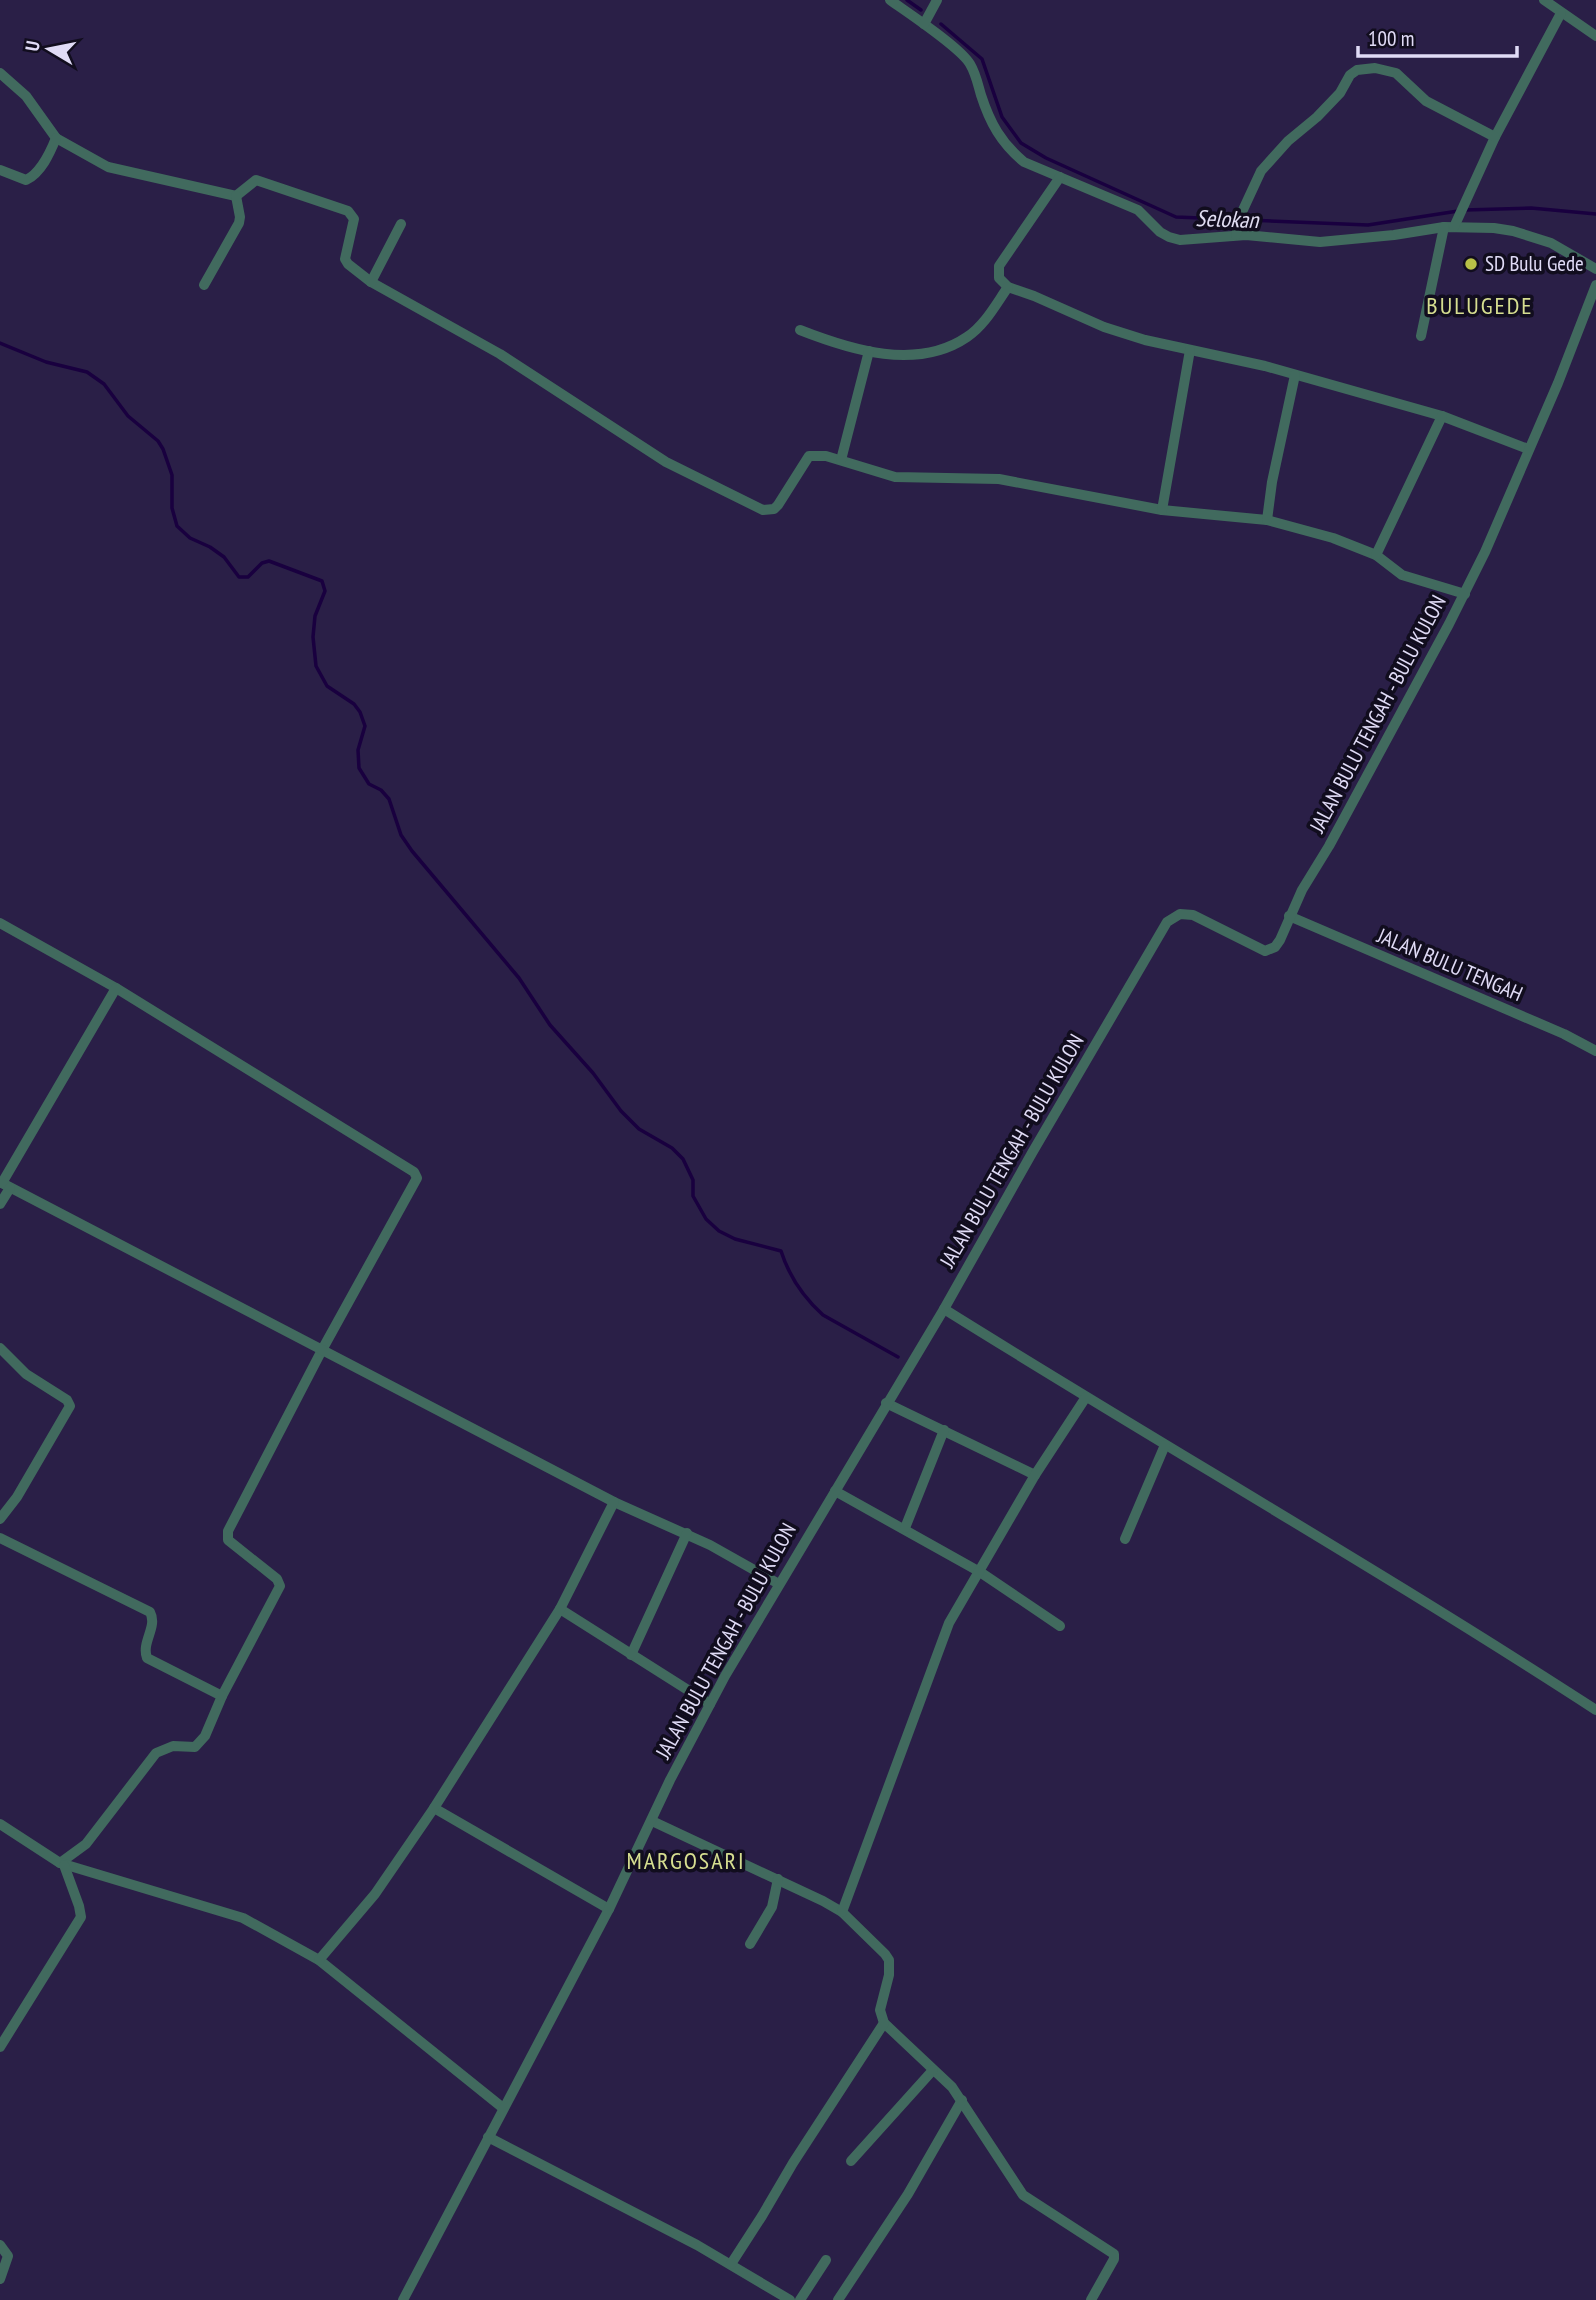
<svg xmlns="http://www.w3.org/2000/svg" width="1596" height="2300" font-family="'PT Sans Narrow',sans-serif">
<rect width="100%" height="100%" fill="#2a1f47"/>
<g fill="none" stroke-linecap="round" stroke-linejoin="round">
<g stroke="#19003f" stroke-width="3.5">
<path d="M907 0 921 10"/>
<path d="M941 24 982 59 1002 117 1021 143 1046 158 1176 217 1368 225 1458 211"/>
<path d="M1465 210 1531 208 1596 214"/>
<path d="M0 343 46 362 87 372 104 384 128 416 158 441 163 449 172 475V508L177 526 190 538 210 547 224 557 239 577H248L262 563 269 561 322 581 325 591 315 616 313 637 316 666 327 686 354 704 360 712 365 726 358 750 359 768 369 784 381 790 389 799 401 835 412 851 519 978 550 1025 593 1073 621 1111 639 1129 672 1148 683 1159 693 1180V1196L706 1219 719 1231 735 1239 781 1251C789 1276 803 1297 823 1315L898 1357"/>
</g>
<g stroke="#416a5e" stroke-width="10">
<path d="M890 0C908 13 960 47 970 64 976 74 978 85 981 95 990 123 1001 143 1024 162L1138 210 1160 232 1169 237 1180 240 1246 235 1320 242 1394 235 1444 227 1494 228 1513 231 1551 243 1596 269"/>
<path d="M1544 0 1596 36"/>
<path d="M924 24 937 0"/>
<path d="M0 73 26 96 56 138 108 167 236 196"/>
<path d="M0 170 26 180C41 173 50 153 56 138"/>
<path d="M1060 177 999 266V278L1008 287 1034 296 1104 327 1145 340 1265 366 1442 416 1528 449"/>
<path d="M236 196 256 180 348 211 354 219 345 259 348 264 371 282 500 354 666 462 763 510 774 509 778 505 809 456H826L895 477 999 479 1162 510 1267 520 1333 538 1376 555 1402 575 1465 594"/>
<path d="M1454 227 1495 137 1561 13"/>
<path d="M1236 235 1242 212 1261 171 1288 141 1317 117 1340 93 1350 75 1357 70 1375 68 1396 73 1426 101 1495 137"/>
<path d="M371 282 401 224"/>
<path d="M204 285 239 223 240 217 236 196"/>
<path d="M800 330C851 350 917 371 967 337 985 325 996 304 1008 287"/>
<path d="M1421 336 1444 227"/>
<path d="M841 460 869 351"/>
<path d="M1162 510 1190 350"/>
<path d="M1267 520 1272 482 1295 375"/>
<path d="M1376 555 1442 416"/>
<path d="M1289 916 1564 1034 1596 1051"/>
<path d="M0 923 116 988 414 1172 417 1178 322 1350 228 1531V1540L277 1579 280 1586 222 1696 205 1736 195 1747 173 1746 156 1753 86 1844 60 1863"/>
<path d="M0 1182 614 1502 710 1545 779 1584"/>
<path d="M2 1183 116 988"/>
<path d="M0 1204 10 1188"/>
<path d="M944 1309C1160 1444 1382 1571 1596 1710"/>
<path d="M0 1348 26 1374 67 1400 70 1406 17 1497 0 1519"/>
<path d="M886 1403 1035 1475"/>
<path d="M835 1491 980 1572 1060 1626"/>
<path d="M905 1528 944 1430"/>
<path d="M0 1538 150 1612C158 1627 141 1642 147 1658L222 1696"/>
<path d="M1125 1539 1165 1445"/>
<path d="M560 1609 710 1704"/>
<path d="M631 1655 687 1533"/>
<path d="M434 1808 609 1909"/>
<path d="M652 1821 823 1901 842 1912 885 1954 889 1960V1975L880 2010 884 2023 952 2087 1023 2195 1114 2254V2259L1091 2300"/>
<path d="M0 1824 60 1863 243 1918 319 1960 503 2108"/>
<path d="M842 1912 949 1623 1035 1475 1086 1397"/>
<path d="M750 1944 772 1907 778 1879"/>
<path d="M319 1960 375 1894 434 1808 560 1609 614 1502"/>
<path d="M0 2047 81 1917 79 1906 64 1865"/>
<path d="M488 2137 697 2245 790 2300"/>
<path d="M851 2161 933 2070"/>
<path d="M0 2245 8 2256 0 2279"/>
<path d="M731 2264 762 2216 793 2163 884 2023"/>
<path d="M403 2300 609 1909 670 1780 725 1676 944 1309 1032 1153 1167 922 1180 914 1193 915 1265 951 1275 947 1280 940 1302 890 1329 846 1449 624 1485 552 1558 383 1596 285"/>
<path d="M800 2300 826 2260"/>
<path d="M838 2300 908 2194 962 2100"/>
</g>
</g>
<circle fill="#b8c147" stroke="#110d1e" stroke-width="2.5" cx="1471" cy="264" r="7"/>
<g text-anchor="middle" stroke-width="7" stroke-linejoin="round" paint-order="stroke">
<g font-size="21" fill="#e0dbf6" stroke="#110d1e" text-anchor="start">
<text x="1485" y="271">SD Bulu Gede</text>
</g>
<g font-size="21" fill="#e0dbf6" stroke="#110d1e">
<text transform="translate(1378 714) rotate(-62)" y="7">JALAN BULU TENGAH - BULU KULON</text>
<text transform="translate(1450 965) rotate(23)" y="7">JALAN BULU TENGAH</text>
<text transform="translate(1012 1151) rotate(-60)" y="7">JALAN BULU TENGAH - BULU KULON</text>
<text transform="translate(726 1641) rotate(-61)" y="7">JALAN BULU TENGAH - BULU KULON</text>
</g>
<g font-size="23" font-style="italic" fill="#e1def2" stroke="#110d1e">
<text transform="translate(1227 219) rotate(2)" y="8">Selokan</text>
</g>
<g font-size="24" letter-spacing="2" fill="#d6de90" stroke="#110d1e">
<text x="1480" y="314">BULUGEDE</text>
<text x="686" y="1869">MARGOSARI</text>
</g>
</g>
<g transform="translate(49 49) rotate(280)" stroke="#110d1e" stroke-width="5" paint-order="stroke">
<path d="M0-5L12 26L0 18L-12 26Z" fill="#e0dbf6"/>
<text y="-10" font-size="19" font-weight="bold" text-anchor="middle" fill="#e0dbf6">U</text>
</g>
<path d="M1358 46v10h159v-10" fill="none" stroke="#e0dbf6" stroke-width="3.5"/>
<text x="1368" y="46" font-size="21" fill="#e0dbf6" stroke="#110d1e" stroke-width="5" paint-order="stroke">100 m</text>
</svg>
